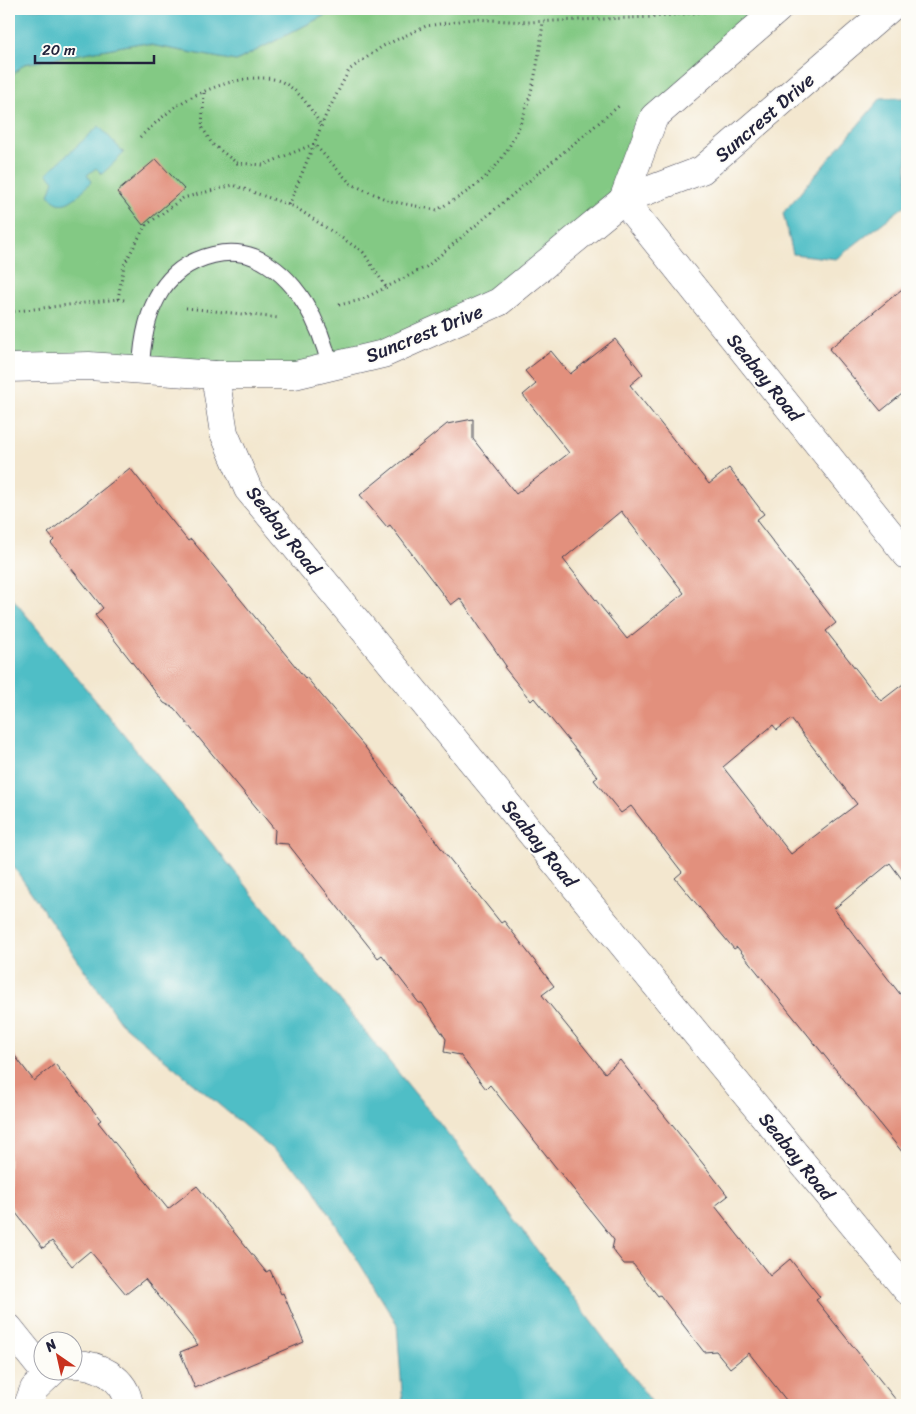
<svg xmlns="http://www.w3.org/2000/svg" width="916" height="1414" font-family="Sriracha,sans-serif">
<rect width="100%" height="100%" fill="#fdfcf7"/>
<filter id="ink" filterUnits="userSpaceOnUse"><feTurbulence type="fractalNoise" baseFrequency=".02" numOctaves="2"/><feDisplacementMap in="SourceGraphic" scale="10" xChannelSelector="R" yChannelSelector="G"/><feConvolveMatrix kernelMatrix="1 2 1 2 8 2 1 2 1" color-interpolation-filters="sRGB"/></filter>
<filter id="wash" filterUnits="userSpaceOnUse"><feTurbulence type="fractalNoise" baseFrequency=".0096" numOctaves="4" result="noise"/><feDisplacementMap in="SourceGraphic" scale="20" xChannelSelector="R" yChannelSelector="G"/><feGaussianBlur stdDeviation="1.12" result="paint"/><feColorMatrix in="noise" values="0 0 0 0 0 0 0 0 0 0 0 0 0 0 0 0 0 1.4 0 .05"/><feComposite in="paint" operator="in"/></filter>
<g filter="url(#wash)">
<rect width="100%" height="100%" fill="#f3e7cf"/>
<path fill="#83c984" stroke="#527660" d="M337 9H778L654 117 623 200 499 302 295 375 9 368V78L24 64 140 43 236 61Z"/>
<g fill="#50bec6" stroke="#397080">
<path d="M9 9H337L236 61 140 43 24 64 9 78Z"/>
<path d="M881 98H907V204L836 259 793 254 783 213Z"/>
<path d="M99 126 124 153 102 174 96 168 87 175 92 181C80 193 63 216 49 195L54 181 47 173Z"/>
<path d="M9 594 470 1161 654 1405H403L397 1324 308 1179 120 1022 9 860Z"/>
</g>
<g id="blocks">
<g fill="#e2907d" fill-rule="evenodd">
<path d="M156 159 184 189 143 225 117 192Z"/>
<path d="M907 285V390L881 411 829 349Z"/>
<path d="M615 339 643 374 630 385 709 484 729 468 764 514 756 520 836 623 826 631 881 701 907 681V886L890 863 834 909 907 1003V1158L737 947 734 949 675 878 682 872 631 806 621 813 594 780 598 777 534 698 531 701 504 667 506 666 460 598 451 605 390 525 387 527 360 495 447 424 473 419V439L516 494 569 453 523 395 536 384 525 371 551 351 570 374ZM621 511 684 593 627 639 563 559ZM791 719 857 804 791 854 723 767 773 725 777 730Z"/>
<path d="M130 468 188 541 191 539 305 678 306 677 365 747 444 852 501 923 504 921 554 986 542 995 605 1073 620 1060 708 1170 728 1196 715 1206 770 1276 790 1259 820 1297 816 1300 900 1405H790L749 1353 730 1368 716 1351 704 1352 660 1295 658 1296 633 1264H624L612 1249 614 1240 490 1085 486 1089 460 1055 444 1052 446 1039 422 1003H419L382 955 378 958 288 844 274 843 275 830 174 708 164 703 95 615 103 608 51 543 54 540 48 533Z"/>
<path d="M9 1048 34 1081 55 1064 101 1120 98 1122 168 1209 197 1186 266 1272 270 1270 281 1294 283 1293 304 1342 195 1388 180 1352 198 1345 145 1279 126 1294 90 1251 72 1266 52 1241 43 1248 9 1204Z"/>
</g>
</g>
</g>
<g filter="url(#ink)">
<use href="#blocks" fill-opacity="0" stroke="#414051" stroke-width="1"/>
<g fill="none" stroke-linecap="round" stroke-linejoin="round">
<g stroke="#414051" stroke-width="18">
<path id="lane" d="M141 368C143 318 158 268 213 255 226 252 241 252 254 257 297 275 321 325 330 367"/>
</g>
<g stroke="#414051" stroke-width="29">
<g id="street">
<path d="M623 200 907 555"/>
<path d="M623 200 654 117 778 9"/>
<path d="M9 368 89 366 215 375H295L383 354 499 302 623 200 702 170 889 9"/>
<path d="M215 375 224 433 248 489 907 1290"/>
<path d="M9 1328 42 1369"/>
<path d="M72 1364C97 1363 126 1378 129 1405"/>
<path d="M28 1405 34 1389 52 1372"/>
</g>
</g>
<g stroke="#414051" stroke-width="3" stroke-dasharray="1 4" stroke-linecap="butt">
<path d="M204 93 202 127 212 144 237 163 263 165 314 144 351 184 390 201 437 210C450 202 464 195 476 185 523 150 538 76 543 21"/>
<path d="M140 137C151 127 163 116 175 107 199 90 252 70 280 81 299 89 311 109 321 125"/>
<path d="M289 205 325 117 349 70 383 46 426 26 473 19 528 22 654 17 723 10"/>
<path d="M118 299 124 265 145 226 183 198 233 185 295 207 363 252 386 287"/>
<path d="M339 305 361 300 426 267 620 105"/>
<path d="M186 308 279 318"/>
<path d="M9 312 118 299 125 300"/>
</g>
<use href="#lane" stroke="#fff" stroke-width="16"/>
<use href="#street" stroke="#fff" stroke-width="28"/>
</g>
</g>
<g text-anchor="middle" stroke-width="4" stroke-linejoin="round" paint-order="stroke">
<g font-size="19" fill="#22223b" stroke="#fdfcf7">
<text transform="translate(764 117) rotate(-41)" y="7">Suncrest Drive</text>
<text transform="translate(424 333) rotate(-22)" y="7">Suncrest Drive</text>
<text transform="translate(765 377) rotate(51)" y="7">Seabay Road</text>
<text transform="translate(284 530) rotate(52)" y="7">Seabay Road</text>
<text transform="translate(540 843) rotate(51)" y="7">Seabay Road</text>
<text transform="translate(797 1156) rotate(51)" y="7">Seabay Road</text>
</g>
</g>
<rect width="916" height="1414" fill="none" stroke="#fdfcf7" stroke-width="30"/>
<g transform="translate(58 1356) rotate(326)"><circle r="24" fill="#fdfcf7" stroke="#a5a5ac"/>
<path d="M0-4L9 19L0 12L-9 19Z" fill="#c8321e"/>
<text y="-8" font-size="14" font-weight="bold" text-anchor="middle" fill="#22223b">N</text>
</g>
<path d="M35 55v8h119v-8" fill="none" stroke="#22223b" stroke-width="2.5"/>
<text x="42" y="55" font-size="15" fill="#22223b" stroke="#fdfcf7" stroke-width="4" paint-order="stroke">20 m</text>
</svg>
